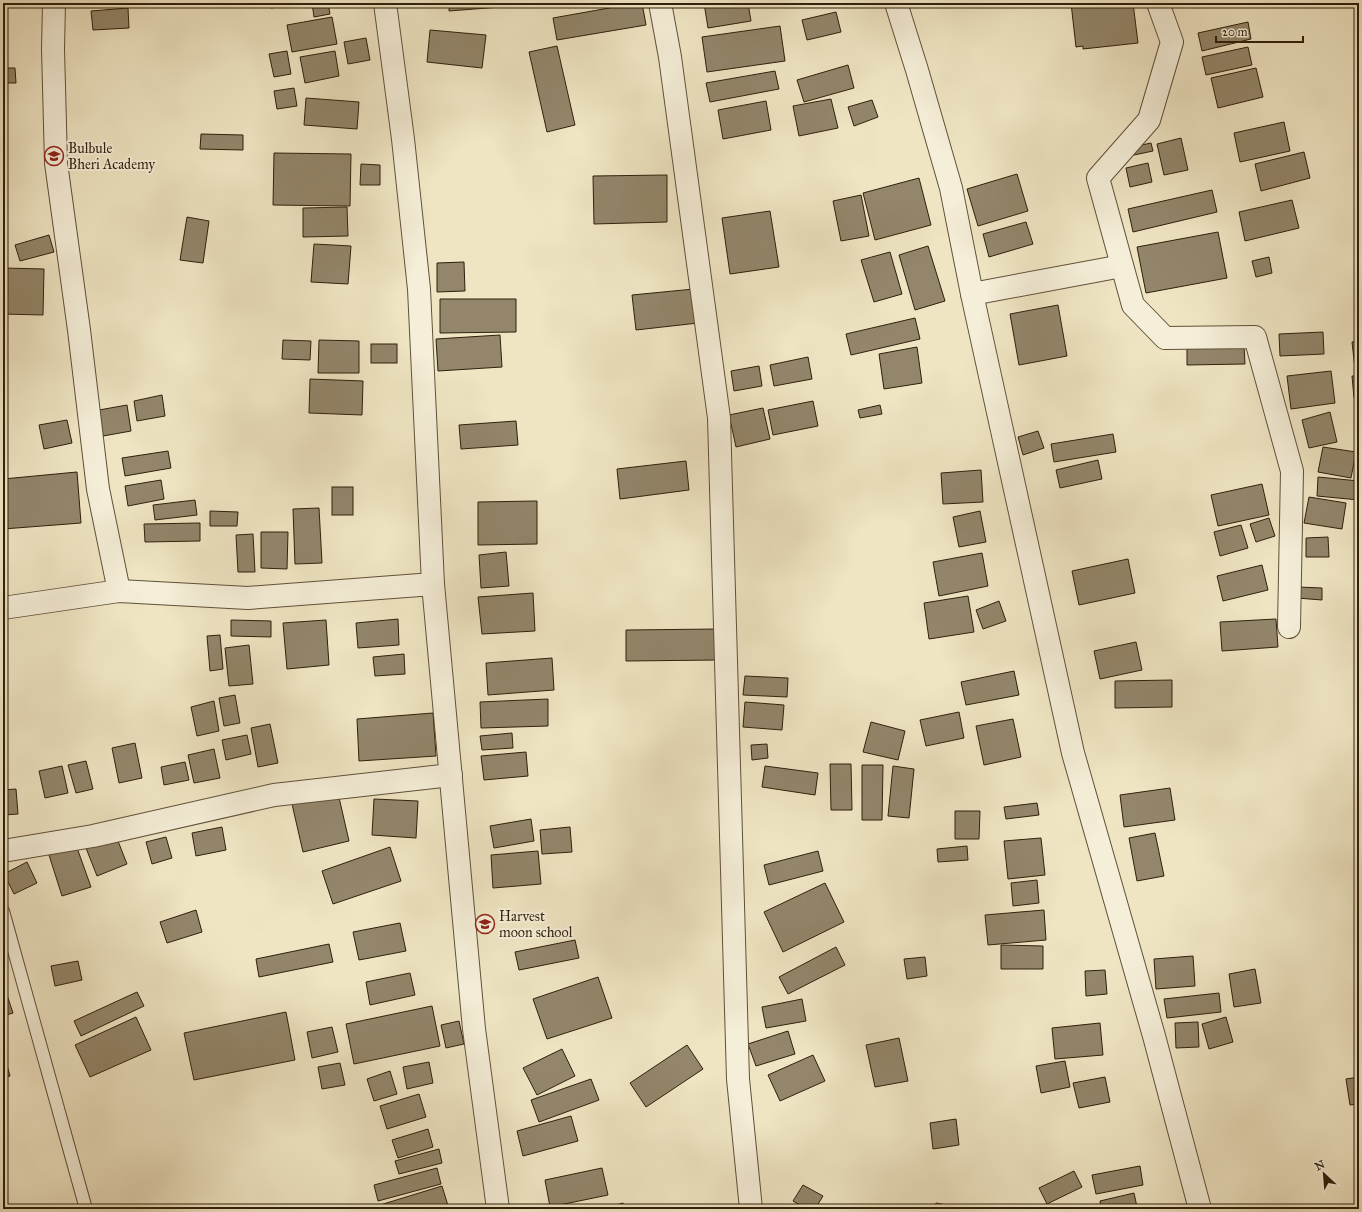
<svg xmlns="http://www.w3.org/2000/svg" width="1362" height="1212" font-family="'IM FELL Great Primer',serif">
<rect width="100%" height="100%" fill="#efe5c3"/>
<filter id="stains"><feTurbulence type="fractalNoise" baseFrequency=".005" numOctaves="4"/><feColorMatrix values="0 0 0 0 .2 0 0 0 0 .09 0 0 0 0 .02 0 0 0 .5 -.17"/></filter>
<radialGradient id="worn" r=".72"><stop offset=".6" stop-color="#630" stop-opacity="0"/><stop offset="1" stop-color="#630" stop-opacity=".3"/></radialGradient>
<g fill="#93866b" stroke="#301f0b">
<path d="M270 3H296V4L271 8Z"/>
<path d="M312 3H328L330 14 314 17Z"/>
<path d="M449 3H500V7L449 11Z"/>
<path d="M637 3H642L646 25 557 40 553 18Z"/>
<path d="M704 3H748L751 21 708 28Z"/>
<path d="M1071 3H1133L1138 43 1083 49V46L1076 47Z"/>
<path d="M128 8 129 28 93 30 91 11Z"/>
<path d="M836 12 841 32 807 40 802 20Z"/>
<path d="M332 17 337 44 292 52 287 25Z"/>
<path d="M1248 22 1251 39 1202 51 1198 33Z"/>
<path d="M780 26 785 61 707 72 702 37Z"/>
<path d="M430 30 486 35 482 68 427 62Z"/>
<path d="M366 38 370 60 348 64 344 42Z"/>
<path d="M557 46 575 125 547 132 529 52Z"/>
<path d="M1248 47 1252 65 1206 75 1202 57Z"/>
<path d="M287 51 291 74 274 77 269 54Z"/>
<path d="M335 51 339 76 305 83 300 57Z"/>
<path d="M848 65 854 88 804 102 797 80Z"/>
<path d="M3 68H15L16 83H3Z"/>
<path d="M1256 68 1263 97 1218 108 1211 78Z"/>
<path d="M775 71 779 89 710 102 706 83Z"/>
<path d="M294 88 297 106 277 109 274 91Z"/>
<path d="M306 98 359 102 357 129 304 125Z"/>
<path d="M831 99 838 128 799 136 793 106Z"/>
<path d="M872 100 878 117 854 126 848 107Z"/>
<path d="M766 101 771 130 723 139 718 110Z"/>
<path d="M1284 122 1290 151 1240 162 1234 133Z"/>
<path d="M201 134 243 135V150L200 149Z"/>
<path d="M1181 138 1188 170 1164 175 1157 144Z"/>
<path d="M1151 143 1153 151 1134 155 1132 147Z"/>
<path d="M1304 152 1310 178 1261 191 1255 164Z"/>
<path d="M274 153 351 154 350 206 273 205Z"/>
<path d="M1148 163 1152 182 1130 187 1126 168Z"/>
<path d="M361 164 380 165V185H360Z"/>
<path d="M1017 174 1028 211 978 226 967 189Z"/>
<path d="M667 175V222L594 224 593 176Z"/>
<path d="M919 178 931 225 875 240 863 193Z"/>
<path d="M1212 190 1217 212 1133 232 1128 209Z"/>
<path d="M861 195 869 236 841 241 833 201Z"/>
<path d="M1292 200 1299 228 1245 241 1239 212Z"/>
<path d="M347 207 348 236 303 237V208Z"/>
<path d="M770 211 779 267 730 274 722 218Z"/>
<path d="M187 217 209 221 203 263 180 260Z"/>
<path d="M1026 222 1033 244 989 257 983 234Z"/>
<path d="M1218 232 1227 278 1146 293 1137 247Z"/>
<path d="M49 235 54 252 20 261 15 245Z"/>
<path d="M314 244 351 246 348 284 311 282Z"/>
<path d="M928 246 945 301 915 310 899 255Z"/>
<path d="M890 252 902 294 874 302 861 260Z"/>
<path d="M1269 257 1272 273 1256 277 1252 261Z"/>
<path d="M464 262 465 291 437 292V263Z"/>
<path d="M3 268 44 269 43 315 3 314Z"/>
<path d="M694 289 698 323 636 330 632 295Z"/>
<path d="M440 299H516V332L440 333Z"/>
<path d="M1058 305 1067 356 1019 365 1010 314Z"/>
<path d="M915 318 920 339 851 355 846 334Z"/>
<path d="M1323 332 1324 354 1280 356 1279 334Z"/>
<path d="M500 335 502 367 438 371 436 339Z"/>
<path d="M283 340 311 341 310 360 282 359Z"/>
<path d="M319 340 359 341V373H318Z"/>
<path d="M1359 341V369H1355L1352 342Z"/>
<rect x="371" y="344" width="26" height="19"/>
<path d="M1244 346 1245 364 1187 365V347Z"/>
<path d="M917 347 922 383 884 389 879 354Z"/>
<path d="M808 357 812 379 774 386 770 365Z"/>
<path d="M759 366 762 386 734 391 731 371Z"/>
<path d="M1331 371 1335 403 1291 409 1287 376Z"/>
<path d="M1352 376H1359V398H1354Z"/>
<path d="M310 379 363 381 362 415 309 413Z"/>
<path d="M162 395 165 416 137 421 134 401Z"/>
<path d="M813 401 818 426 773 435 768 410Z"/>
<path d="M127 405 131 431 103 436 99 410Z"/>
<path d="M880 405 882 414 860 418 858 410Z"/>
<path d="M763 408 770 439 736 447 729 415Z"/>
<path d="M1330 412 1337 442 1309 448 1302 420Z"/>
<path d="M67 420 72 443 44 449 39 425Z"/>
<path d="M516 421 518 445 461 449 459 425Z"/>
<path d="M1038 431 1044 448 1023 455 1018 437Z"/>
<path d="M1113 434 1116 452 1054 462 1051 444Z"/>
<path d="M1323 447 1356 452 1351 478 1318 472Z"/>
<path d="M168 451 171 468 125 476 122 458Z"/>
<path d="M1098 460 1102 479 1060 488 1056 470Z"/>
<path d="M686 461 689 490 620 499 617 469Z"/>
<path d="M981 470 983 502 943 504 941 473Z"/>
<path d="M77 472 81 523 3 529V479Z"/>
<path d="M1318 477 1359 481V500L1317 496Z"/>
<path d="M161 480 164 499 128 506 125 486Z"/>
<path d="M1262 484 1269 515 1218 526 1211 495Z"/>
<rect x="332" y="487" width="21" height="28"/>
<path d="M1309 497 1346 503 1342 529 1304 523Z"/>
<path d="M195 500 197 515 155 520 153 505Z"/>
<path d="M537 501V544L478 545V502Z"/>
<path d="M319 508 322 563 295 564 293 509Z"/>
<path d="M210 511 238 512 237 526H210Z"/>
<path d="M980 511 986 542 959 547 953 517Z"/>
<path d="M1269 518 1275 536 1256 542 1250 524Z"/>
<path d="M200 523V541L145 542 144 524Z"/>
<path d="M1241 525 1248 548 1220 556 1214 532Z"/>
<path d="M261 532H288L287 569 261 568Z"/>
<path d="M253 534 255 572H238L236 535Z"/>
<path d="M1328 537 1329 557H1306V538Z"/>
<path d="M506 552 509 586 481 588 479 555Z"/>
<path d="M982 553 988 586 939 596 933 562Z"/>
<path d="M1128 559 1135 593 1079 605 1072 571Z"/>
<path d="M1262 565 1268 590 1223 601 1217 576Z"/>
<path d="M1298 587 1322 588V600L1297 598Z"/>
<path d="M533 593 535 631 482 634 478 597Z"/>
<path d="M968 596 974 632 929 639 924 603Z"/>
<path d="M999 601 1006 621 983 629 976 610Z"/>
<path d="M398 619 399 645 358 648 356 623Z"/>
<path d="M1276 619 1278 647 1222 651 1220 622Z"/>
<path d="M231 620 271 621V637L231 636Z"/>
<path d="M326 620 329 665 287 669 283 623Z"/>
<path d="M717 629V660L626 661V630Z"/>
<path d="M220 635 223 669 210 671 207 636Z"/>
<path d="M1136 642 1142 670 1100 679 1094 651Z"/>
<path d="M249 645 253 684 229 686 225 648Z"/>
<path d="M404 654 405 674 375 676 373 657Z"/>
<path d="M552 658 554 690 488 695 486 663Z"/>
<path d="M1014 671 1019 695 966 705 961 682Z"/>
<path d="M745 676 788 678 787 697 743 695Z"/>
<path d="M1172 680V707L1115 708V681Z"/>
<path d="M235 695 240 723 224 726 219 698Z"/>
<path d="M548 699V726L481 728 480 702Z"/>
<path d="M214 701 219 731 197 736 191 707Z"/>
<path d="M745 702 784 705 782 730 743 727Z"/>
<path d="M959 712 964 738 926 746 920 720Z"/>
<path d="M433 713 436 756 359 761 357 719Z"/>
<path d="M1013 719 1021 757 984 765 976 726Z"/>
<path d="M871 722 905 731 898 760 863 752Z"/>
<path d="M270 724 278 763 258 767 251 728Z"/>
<path d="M512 733 513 748 482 750 480 736Z"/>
<path d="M247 735 251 754 226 760 222 740Z"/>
<path d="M135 743 142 778 119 783 112 748Z"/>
<path d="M767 744 768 758 752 760 751 745Z"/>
<path d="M214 749 220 778 194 783 188 755Z"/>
<path d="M526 752 528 776 484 780 481 756Z"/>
<path d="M86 761 93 789 76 793 68 765Z"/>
<path d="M185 762 189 780 164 785 161 767Z"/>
<path d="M830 764H851L852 810H831Z"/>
<path d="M862 765H883L882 820H862Z"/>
<path d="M62 766 68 793 45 798 39 771Z"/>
<path d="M765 766 818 773 815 795 762 787Z"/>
<path d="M893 766 914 769 909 818 888 816Z"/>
<path d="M1170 788 1175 820 1124 827 1120 795Z"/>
<path d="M16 789 18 814 3 815V790Z"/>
<path d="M338 793 349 841 303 852 292 804Z"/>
<path d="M374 799 418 801 416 838 372 835Z"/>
<path d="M1037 803 1039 815 1006 819 1004 807Z"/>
<path d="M955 811H980L979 839H955Z"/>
<path d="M531 819 534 841 494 848 490 826Z"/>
<path d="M222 827 226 850 196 856 192 833Z"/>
<path d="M570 827 572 852 542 854 540 830Z"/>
<path d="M1155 833 1164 876 1137 881 1129 838Z"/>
<path d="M116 836 127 864 97 876 86 848Z"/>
<path d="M166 837 172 858 152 864 146 842Z"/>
<path d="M1041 838 1045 875 1008 879 1004 841Z"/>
<path d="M76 845 91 887 62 896 49 855Z"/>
<path d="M967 846 968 860 938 862 937 849Z"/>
<path d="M390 847 401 881 333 904 322 871Z"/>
<path d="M538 851 541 884 493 888 491 855Z"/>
<path d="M818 851 823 871 769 885 764 865Z"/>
<path d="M27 862 37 883 14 894 4 874Z"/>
<path d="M1037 880 1039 903 1013 906 1011 883Z"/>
<path d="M825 883 844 922 783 952 764 912Z"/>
<path d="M196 910 202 932 167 943 160 922Z"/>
<path d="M1044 910 1046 940 988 945 985 915Z"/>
<path d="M400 923 406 951 359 960 353 932Z"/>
<path d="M575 940 579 958 519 970 515 952Z"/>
<path d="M329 944 333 962 259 977 256 959Z"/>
<path d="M1001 945 1043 946V969H1001Z"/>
<path d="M836 947 845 965 788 994 779 977Z"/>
<path d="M1193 956 1195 986 1156 989 1154 959Z"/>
<path d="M925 957 927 976 907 979 904 959Z"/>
<path d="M78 961 82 980 55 986 51 966Z"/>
<path d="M1255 969 1261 1003 1234 1007 1229 974Z"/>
<path d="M1105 970 1107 994 1086 996 1085 971Z"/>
<path d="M410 973 415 995 370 1005 366 982Z"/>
<path d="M598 977 612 1018 547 1039 533 999Z"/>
<path d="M6 992 13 1013 3 1016V993Z"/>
<path d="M137 992 144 1006 81 1036 74 1021Z"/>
<path d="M1219 993 1221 1012 1167 1018 1164 999Z"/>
<path d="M802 999 806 1021 766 1028 762 1007Z"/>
<path d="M432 1006 440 1046 354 1064 346 1024Z"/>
<path d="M286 1012 295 1060 194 1080 184 1033Z"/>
<path d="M136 1017 151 1050 90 1077 75 1045Z"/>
<path d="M1226 1017 1233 1042 1209 1049 1202 1024Z"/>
<path d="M459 1021 464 1044 446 1048 441 1025Z"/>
<path d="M1198 1022 1199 1047 1176 1048 1175 1023Z"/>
<path d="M1100 1023 1103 1055 1055 1059 1052 1028Z"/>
<path d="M332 1027 338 1052 312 1058 307 1032Z"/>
<path d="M788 1031 795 1054 756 1066 748 1044Z"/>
<path d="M899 1038 908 1081 875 1087 866 1045Z"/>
<path d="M687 1045 703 1069 646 1107 630 1083Z"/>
<path d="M562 1049 575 1076 537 1095 523 1068Z"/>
<path d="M3 1051 10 1076 3 1078Z"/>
<path d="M813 1055 825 1081 780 1101 768 1075Z"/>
<path d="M1065 1061 1070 1087 1041 1093 1036 1066Z"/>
<path d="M429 1062 433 1083 407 1089 403 1067Z"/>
<path d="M340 1063 345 1085 322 1089 318 1067Z"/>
<path d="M390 1071 397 1094 374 1101 367 1079Z"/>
<path d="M1105 1077 1110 1102 1079 1108 1073 1083Z"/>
<path d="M1359 1077V1104L1350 1105 1346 1079Z"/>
<path d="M591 1079 599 1100 539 1122 531 1100Z"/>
<path d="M419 1094 426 1117 387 1129 380 1106Z"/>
<path d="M571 1116 578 1141 523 1156 517 1131Z"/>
<path d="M956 1119 959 1145 933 1149 930 1123Z"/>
<path d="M428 1129 433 1147 398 1158 392 1140Z"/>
<path d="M439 1149 442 1163 399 1174 395 1161Z"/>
<path d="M1140 1166 1143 1185 1096 1194 1092 1175Z"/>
<path d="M437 1168 441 1184 378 1201 374 1185Z"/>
<path d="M602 1168 608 1195 550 1207 545 1180Z"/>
<path d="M1074 1171 1082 1187 1047 1204 1039 1188Z"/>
<path d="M803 1185 823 1196 815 1209H807L793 1201Z"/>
<path d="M442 1186 449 1209H367Z"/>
<path d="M1134 1193 1137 1207 1129 1209H1101L1100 1201Z"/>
<path d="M623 1203 625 1209H610L609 1207Z"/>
<path d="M936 1203 967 1209H934Z"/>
</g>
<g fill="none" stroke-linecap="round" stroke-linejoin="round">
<g stroke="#605039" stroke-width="14">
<path id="service" d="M3 911 86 1209"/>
</g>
<g stroke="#605039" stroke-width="24">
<g id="minor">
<path d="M54 3 53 49 56 163 79 330 98 489 119 591"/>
<path d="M385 3 403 139 419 289 433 584 474 1029 498 1209"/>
<path d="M660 3 670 57 719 418 738 1079 751 1209"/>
<path d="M896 3 917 70 951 188 972 294 1073 753 1154 1036 1200 1209"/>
<path d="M1158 3 1172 42 1149 120 1098 178 1133 305 1165 338 1255 337 1292 471 1289 627"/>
<path d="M972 294 1122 266"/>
<path d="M3 608 119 591 248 598 433 584"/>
<path d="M3 851 93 836 274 795 451 775"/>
</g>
</g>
<use href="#service" stroke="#f5eed8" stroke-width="12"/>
<use href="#minor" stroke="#f5eed8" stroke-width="22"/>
</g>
<defs>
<g id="school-ring" transform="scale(1)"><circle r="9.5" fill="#f5eed8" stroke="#8f2418" stroke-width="1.5"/><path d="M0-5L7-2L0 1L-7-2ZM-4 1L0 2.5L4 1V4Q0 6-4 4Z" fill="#8f2418"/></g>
</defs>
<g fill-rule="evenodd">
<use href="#school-ring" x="54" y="156"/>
<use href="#school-ring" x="485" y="924"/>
</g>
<g text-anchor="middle" stroke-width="4" stroke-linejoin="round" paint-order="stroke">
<g font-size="14" fill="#301f0b" stroke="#f5eed8" text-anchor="start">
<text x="68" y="153">Bulbule<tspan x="68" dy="16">Bheri Academy</tspan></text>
<text x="499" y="921">Harvest<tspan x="499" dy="16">moon school</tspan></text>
</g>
</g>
<rect width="1362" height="1212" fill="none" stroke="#efe5c3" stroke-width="16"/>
<rect x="4" y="4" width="1354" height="1204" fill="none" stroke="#301f0b" stroke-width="2"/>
<rect x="8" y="8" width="1346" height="1196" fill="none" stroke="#301f0b"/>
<g transform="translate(1324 1174) rotate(334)" stroke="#f5eed8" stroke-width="3" paint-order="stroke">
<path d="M0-3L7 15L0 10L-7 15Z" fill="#301f0b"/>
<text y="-6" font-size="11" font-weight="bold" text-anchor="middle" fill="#301f0b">N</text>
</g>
<path d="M1216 36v6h87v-6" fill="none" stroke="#301f0b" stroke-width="2"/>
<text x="1222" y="36" font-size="12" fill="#301f0b" stroke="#f5eed8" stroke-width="3" paint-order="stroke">20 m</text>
<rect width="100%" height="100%" filter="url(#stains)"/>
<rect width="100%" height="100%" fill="url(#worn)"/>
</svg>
